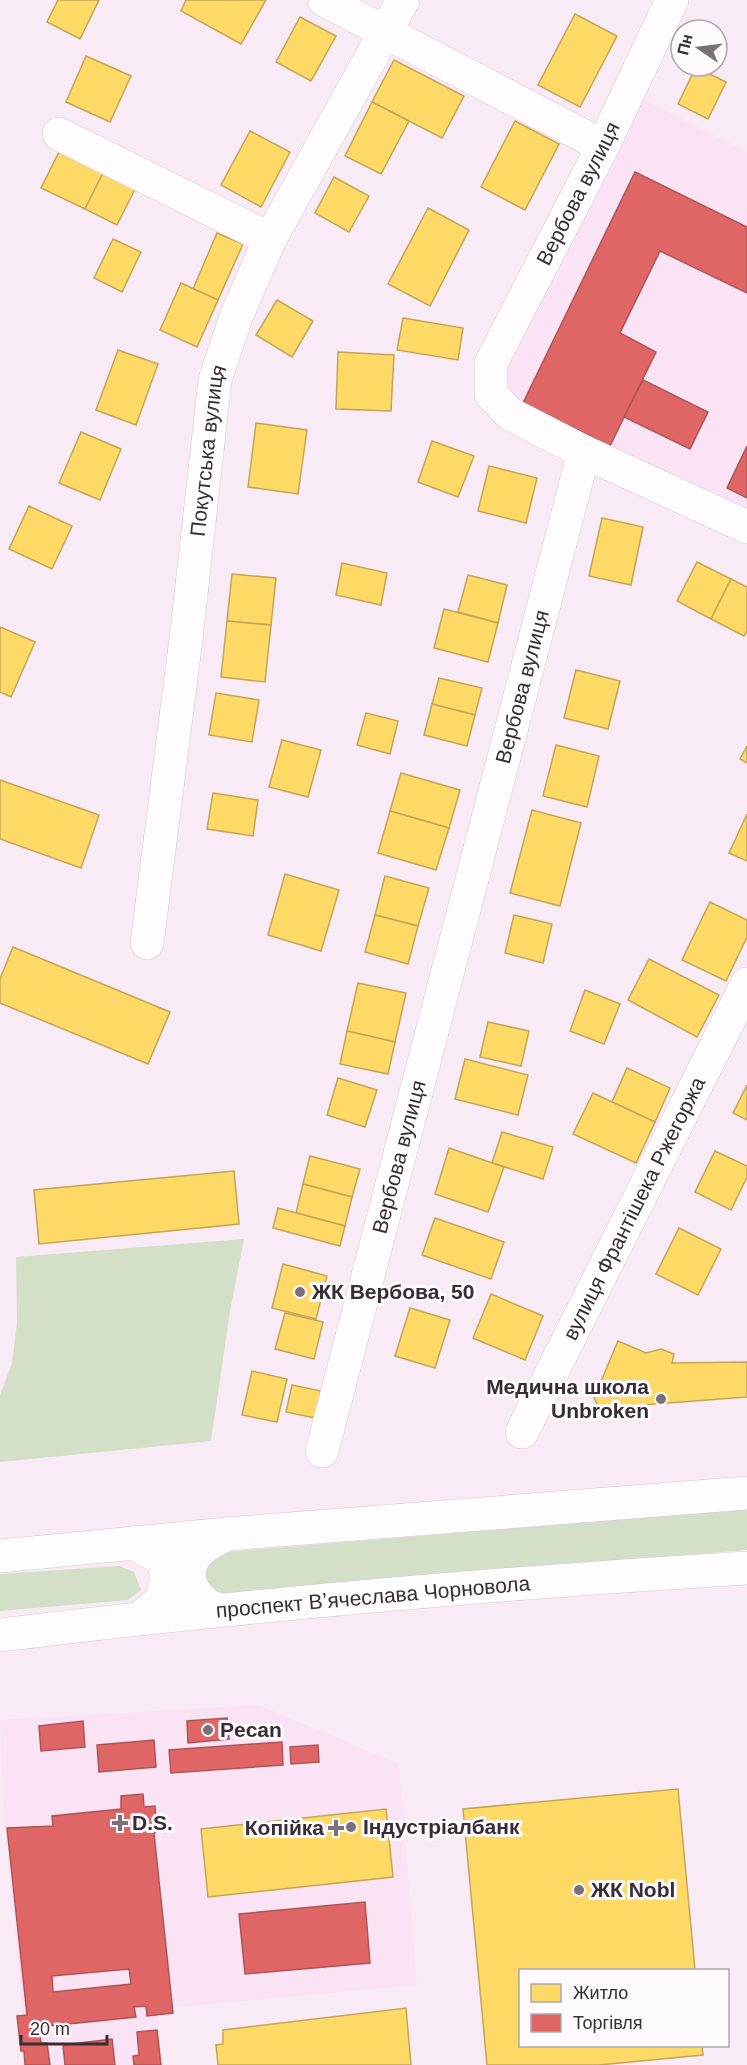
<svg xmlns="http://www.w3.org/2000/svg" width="747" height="2065" font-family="Helvetica,sans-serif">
<rect width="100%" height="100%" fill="#f8ebf6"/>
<g fill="#f9e3f5">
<path d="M640 98 747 152V513L513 404 503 391 506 360Z"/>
<path d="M259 1705 399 1764 417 1985 157 2009 162 2065H27L3 1799 0 1720Z"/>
</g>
<g fill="#d3dfc6">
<path d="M244 1239 230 1311 211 1441 0 1462V1395L12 1363 17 1323 16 1257Z"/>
<path d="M747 1509V1550L217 1595 205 1586 203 1571 213 1553Z"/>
<path d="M119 1566 134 1572 141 1590 128 1600 0 1611V1574Z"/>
</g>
<g fill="#ffd966" stroke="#c3a557" stroke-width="1.5">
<path d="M58 0H99L80 39 47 22Z"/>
<path d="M186 0H266L241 44 181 11Z"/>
<path d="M575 14 617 36 580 107 538 85Z"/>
<path d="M300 17 336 36 311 81 276 62Z"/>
<path d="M86 56 131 76 110 122 66 102Z"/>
<path d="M394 60 464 96 442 138 372 102Z"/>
<path d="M696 67 726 82 708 119 678 104Z"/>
<path d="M372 102 409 121 381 174 345 156Z"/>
<path d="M515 121 559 144 525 210 481 187Z"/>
<path d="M250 131 290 152 261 207 221 185Z"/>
<path d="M59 152 103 173 85 209 41 188Z"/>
<path d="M103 173 135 189 117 225 85 209Z"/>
<path d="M334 177 369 196 349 232 315 213Z"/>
<path d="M428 208 469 230 430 306 388 284Z"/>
<path d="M217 233 243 244 218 300 193 289Z"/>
<path d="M113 239 141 252 122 292 94 278Z"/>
<path d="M181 283 218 300 197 347 160 330Z"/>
<path d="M277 300 313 321 292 357 256 335Z"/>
<path d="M403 318 463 328 458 360 397 350Z"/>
<path d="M118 350 158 364 136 425 96 410Z"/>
<path d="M338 352 394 355 391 411 336 409Z"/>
<path d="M256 423 307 430 298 494 248 487Z"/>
<path d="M81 432 121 449 100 500 59 483Z"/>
<path d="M432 441 474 456 458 497 418 482Z"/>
<path d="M489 466 537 478 526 523 478 511Z"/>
<path d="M29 506 72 526 52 569 9 549Z"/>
<path d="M602 518 643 527 631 585 589 576Z"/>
<path d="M697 562 731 579 711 619 677 601Z"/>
<path d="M342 563 387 573 381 605 336 595Z"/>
<path d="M232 574 276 578 271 625 227 621Z"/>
<path d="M468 575 507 585 498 623 458 612Z"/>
<path d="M731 579 747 587V631L744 636 711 619Z"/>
<path d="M444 609 498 623 488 662 434 648Z"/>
<path d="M227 621 271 625 265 682 221 677Z"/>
<path d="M0 627 35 642 11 697 0 692Z"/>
<path d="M576 670 620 681 608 729 564 718Z"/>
<path d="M439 678 482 688 475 715 432 704Z"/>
<path d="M216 693 259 700 252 742 209 735Z"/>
<path d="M432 704 475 715 467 746 424 735Z"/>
<path d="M366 713 398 721 390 754 357 745Z"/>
<path d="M282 740 321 750 308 797 269 787Z"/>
<path d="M556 745 599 756 587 807 543 796Z"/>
<path d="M747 746V763L740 759Z"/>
<path d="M401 773 460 790 449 828 390 811Z"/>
<path d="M0 780 99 815 81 868 0 839Z"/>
<path d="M213 793 258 800 253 836 207 829Z"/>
<path d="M532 810 581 823 560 906 510 893Z"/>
<path d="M390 811 449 828 436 870 378 853Z"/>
<path d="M747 814V861L729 853Z"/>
<path d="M285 874 339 890 321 951 268 935Z"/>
<path d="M385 876 429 888 418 926 375 915Z"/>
<path d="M710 902 747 920V937L726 981 682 960Z"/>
<path d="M375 915 418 926 408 964 365 952Z"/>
<path d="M514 915 552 924 543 963 505 953Z"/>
<path d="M13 947 170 1012 148 1064 0 1003V979Z"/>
<path d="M649 959 719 995 697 1037 628 1000Z"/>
<path d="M358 983 406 993 395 1042 347 1031Z"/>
<path d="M585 990 620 1004 604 1044 570 1031Z"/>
<path d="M488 1022 529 1031 521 1066 480 1057Z"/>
<path d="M347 1031 395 1042 388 1074 340 1064Z"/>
<path d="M465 1059 528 1075 518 1115 455 1099Z"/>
<path d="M627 1068 670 1088 655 1122 612 1102Z"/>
<path d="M338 1078 377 1090 365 1127 327 1115Z"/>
<path d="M747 1085V1120L733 1113Z"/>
<path d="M593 1093 655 1122 636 1163 573 1134Z"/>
<path d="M502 1132 553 1147 543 1179 492 1163Z"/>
<path d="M449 1148 504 1167 488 1212 435 1194Z"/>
<path d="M715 1151 747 1166V1177L731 1210 695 1192Z"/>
<path d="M310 1156 360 1169 352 1197 303 1184Z"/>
<path d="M234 1171 239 1224 39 1244 34 1190Z"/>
<path d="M303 1184 352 1197 345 1226 296 1213Z"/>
<path d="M278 1208 345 1226 340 1246 273 1228Z"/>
<path d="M435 1218 504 1242 491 1279 422 1255Z"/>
<path d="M679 1228 721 1249 698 1295 656 1274Z"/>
<path d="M283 1264 327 1276 316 1319 272 1308Z"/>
<path d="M491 1294 543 1316 525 1360 473 1338Z"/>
<path d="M410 1308 450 1320 435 1368 395 1356Z"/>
<path d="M285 1313 323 1322 314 1359 275 1349Z"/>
<path d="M618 1341 646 1353 661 1349 674 1354 672 1363 747 1362V1397L602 1408 597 1404 594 1398Z"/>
<path d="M252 1371 287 1379 277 1422 242 1415Z"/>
<path d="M292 1385 321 1391 315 1418 286 1412Z"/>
<path d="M678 1789 695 1970H520V2046H702L703 2055 599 2065H487L463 1809Z"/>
<path d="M386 1809 393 1877 208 1897 201 1829Z"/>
<path d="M406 2008 411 2065H218L216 2045 223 2044V2030Z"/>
</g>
<g fill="#e06666" stroke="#ad5557" stroke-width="1.5" fill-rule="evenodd">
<path d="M635 172 747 227V293L660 251 620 333 656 352 610 446 523 403Z"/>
<path d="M643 380 708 412 690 449 624 417Z"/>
<path d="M747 446V498L727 488Z"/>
<path d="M227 1718 229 1739 188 1743 187 1721Z"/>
<path d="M83 1721 85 1747 41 1751 39 1726Z"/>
<path d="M154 1740 156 1767 99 1772 97 1745Z"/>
<path d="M282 1742 283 1765 171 1773 169 1750Z"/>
<path d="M318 1745 319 1762 291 1764 290 1747Z"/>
<path d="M143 1794 144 1807 155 1806 157 1832 154 1833 173 2013 147 2016 146 2006 134 2007 136 2017 39 2027 41 2043H47L50 2065H25L24 2051H21L17 2016 27 2015 7 1828 53 1826 52 1816 121 1809V1796ZM129 1969 131 1984 53 1992 52 1976Z"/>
<path d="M365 1902 370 1963 245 1974 239 1914Z"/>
<path d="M157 2030 161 2065H134L133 2056 139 2055 137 2032Z"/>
<path d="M112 2039 115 2065H65L63 2045Z"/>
</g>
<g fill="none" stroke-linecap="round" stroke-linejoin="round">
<g stroke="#d3c9d2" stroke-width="34">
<g id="minor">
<path d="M324 0 603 146"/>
<path d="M59 134 270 239"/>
<path d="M584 452 747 527"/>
<path id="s1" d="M147 943 186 639 215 380 236 317 270 239 403 0"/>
<path id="s2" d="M522 1432 747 984"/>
<path id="s3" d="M322 1451 584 452 510 414 491 394V363L603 146 672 0"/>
</g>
</g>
<g stroke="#d3c9d2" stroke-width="34">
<g id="major">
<path d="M132 1543 159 1557 166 1568V1585L160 1601 140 1618"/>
<path d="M0 1556 227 1534 747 1493"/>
<path d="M218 1610C196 1601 179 1579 196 1555 203 1545 216 1540 227 1534"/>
<path d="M0 1635C248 1605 498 1583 747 1568"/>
</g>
</g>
<use href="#minor" stroke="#fefcfe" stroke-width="33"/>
<use href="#major" stroke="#fefcfe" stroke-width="33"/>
</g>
<g fill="#7a7079" stroke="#fefafe" stroke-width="2">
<circle cx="300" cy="1292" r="6"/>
<circle cx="661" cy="1399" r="6"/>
<circle cx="208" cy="1730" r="6"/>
<path d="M117 1814h6v6h6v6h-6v6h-6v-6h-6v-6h6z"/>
<circle cx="351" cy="1827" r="6"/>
<path d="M333 1819h6v6h6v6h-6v6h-6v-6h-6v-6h6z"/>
<circle cx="579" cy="1890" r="6"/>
</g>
<g text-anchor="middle" stroke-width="6" stroke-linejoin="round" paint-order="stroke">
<g font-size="21" fill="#362d35" stroke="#fefafe">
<text dy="7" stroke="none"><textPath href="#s3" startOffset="1365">Вербова вулиця</textPath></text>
<text dy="7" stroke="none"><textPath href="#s1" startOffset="496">Покутська вулиця</textPath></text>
<text dy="7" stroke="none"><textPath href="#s3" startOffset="790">Вербова вулиця</textPath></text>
<text dy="7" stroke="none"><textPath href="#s3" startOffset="304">Вербова вулиця</textPath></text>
<text dy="7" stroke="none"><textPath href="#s2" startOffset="250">вулиця Франтішека Ржегоржа</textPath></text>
<text transform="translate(373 1597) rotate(-5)" y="7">проспект Вʼячеслава Чорновола</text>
</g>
<g font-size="21" font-weight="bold" fill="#362d35" stroke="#fefafe" text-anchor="start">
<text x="312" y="1299">ЖК Вербова, 50</text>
<text x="649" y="1394" text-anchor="end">Медична школа<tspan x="649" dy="24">Unbroken</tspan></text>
<text x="220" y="1737">Pecan</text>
<text x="132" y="1830">D.S.</text>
<text x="363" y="1834">Індустріалбанк</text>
<text x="324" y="1835" text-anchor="end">Копійка</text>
<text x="591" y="1897">ЖК Nobl</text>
</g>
</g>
<rect x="519" y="1969" width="210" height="78" fill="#fefafe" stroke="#aea8ae" stroke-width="1.5"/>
<rect x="531" y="1984" width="30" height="18" fill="#ffd966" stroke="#aea8ae" stroke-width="1.5"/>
<text x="573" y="1999" font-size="18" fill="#362d35">Житло</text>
<rect x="531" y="2014" width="30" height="18" fill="#e06666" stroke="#aea8ae" stroke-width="1.5"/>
<text x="573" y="2029" font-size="18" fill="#362d35">Торгівля</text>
<g transform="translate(699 48) rotate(284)"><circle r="28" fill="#fefafe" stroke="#aea8ae" stroke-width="1.5"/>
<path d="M0-4.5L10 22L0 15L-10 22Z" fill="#7a7079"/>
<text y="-9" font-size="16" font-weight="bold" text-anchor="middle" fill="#362d35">Пн</text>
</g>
<path d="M21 2035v9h86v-9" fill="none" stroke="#362d35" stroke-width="3"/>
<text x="30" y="2035" font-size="18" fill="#362d35" stroke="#fefafe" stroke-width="4.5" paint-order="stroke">20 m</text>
</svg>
